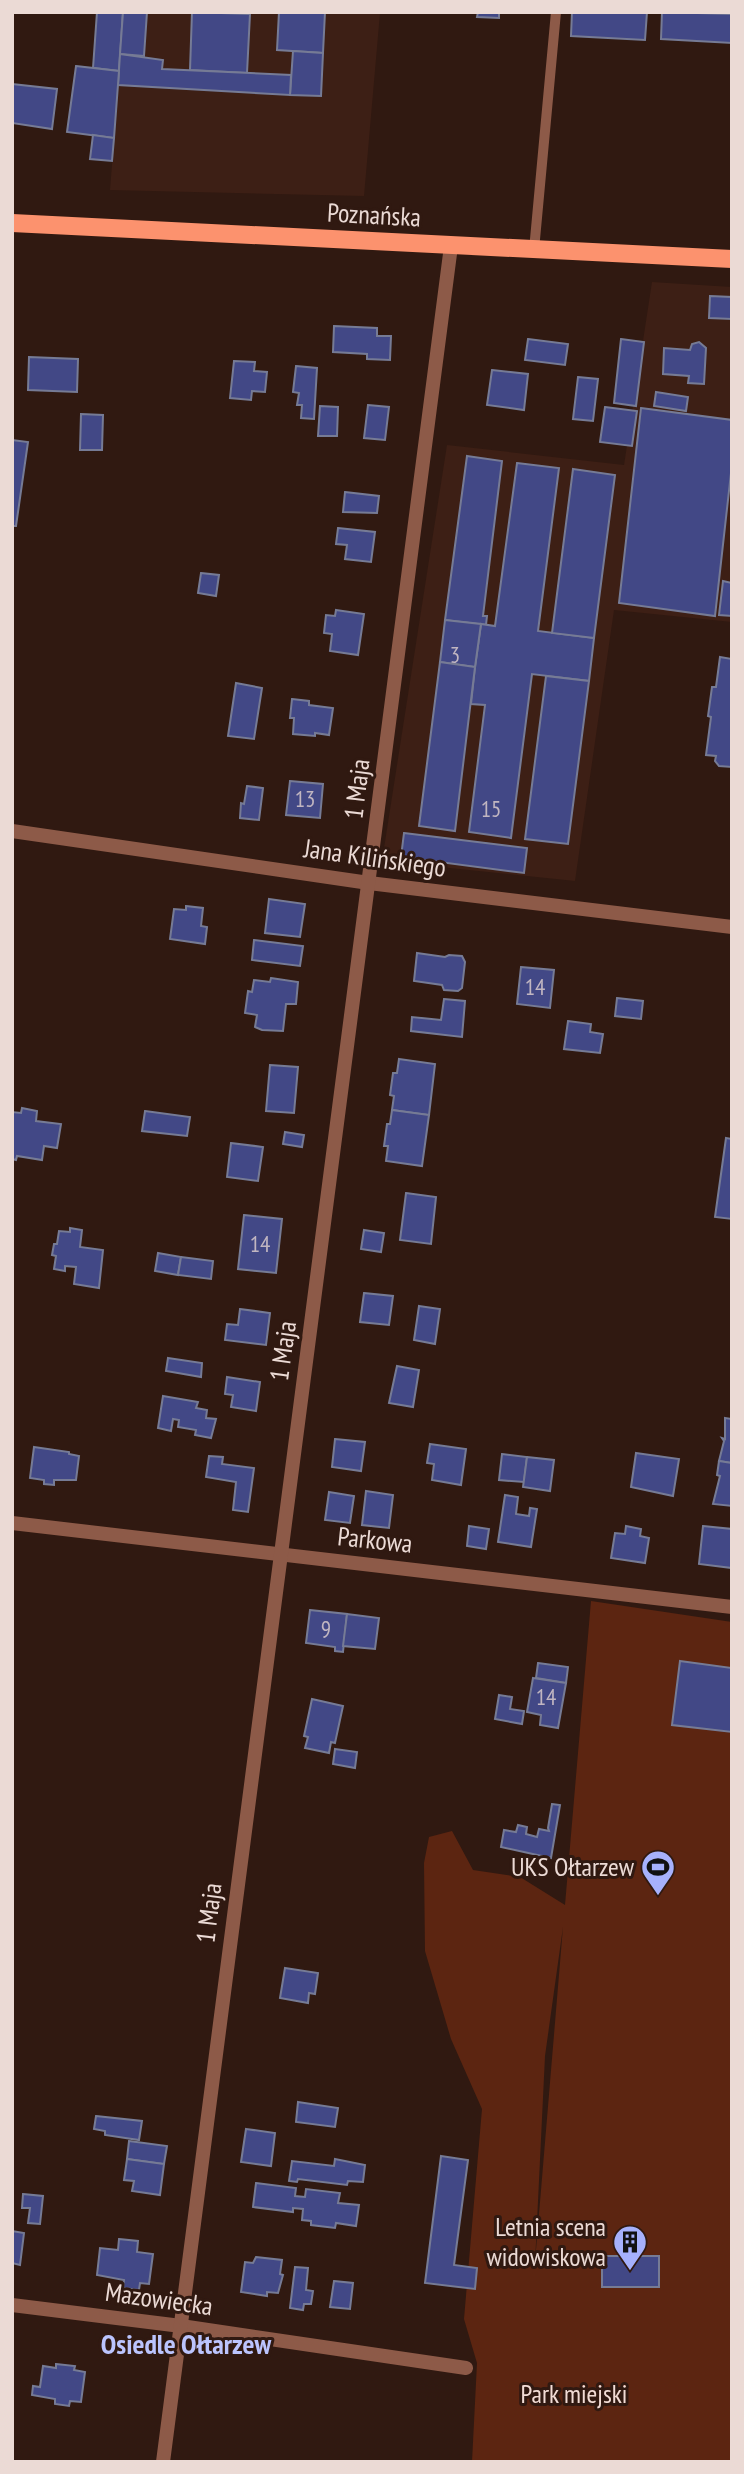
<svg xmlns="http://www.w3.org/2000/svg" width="744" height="2474" font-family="'PT Sans Narrow',sans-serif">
<rect width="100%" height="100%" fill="#301911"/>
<g fill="#3d1f15">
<path d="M124 12 380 13 364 196 110 190Z"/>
<path d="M652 282 732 287V622L614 610 575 881 382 861 447 445 624 465Z"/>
</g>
<path fill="#5c2511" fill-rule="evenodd" d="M591 1601 732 1622V2462H472L477 2363 464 2319 482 2109 451 2039 425 1951 424 1863 429 1837 452 1831 473 1870 520 1877 565 1905ZM563 1927 535 2262V2263L545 2056Z"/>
<g fill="#424886" stroke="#767b95" stroke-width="2">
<path d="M97 12H123L119 71 93 68Z"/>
<path d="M123 12H147L144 56 120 54Z"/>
<path d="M192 12 250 14 247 73 190 70Z"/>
<path d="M279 12H325L323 53 277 50Z"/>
<path d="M478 12H499V18L477 17Z"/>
<path d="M572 12H647L645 40 571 36Z"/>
<path d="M662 12 732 14V43L661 39Z"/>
<path d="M293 51 323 53 321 96 290 95Z"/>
<path d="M120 54 163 60 162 69 291 75 290 95 118 85Z"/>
<path d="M76 66 119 71 114 138 67 132Z"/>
<path d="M12 84 57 89 52 129 12 123Z"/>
<path d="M93 135 114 138 112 161 90 159Z"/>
<path d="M710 296 732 297V319L709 318Z"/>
<path d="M334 326 377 328V336H391L390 360 367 359V354L333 352Z"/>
<path d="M528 339 568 344 565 365 525 360Z"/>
<path d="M621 339 644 342 636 406 614 403Z"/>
<path d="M699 342 706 348 704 384 688 383 689 376 663 374 664 348 690 350 692 344Z"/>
<path d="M29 357 78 359 77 392 28 390Z"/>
<path d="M234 361 255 362 254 371 267 372 265 392 252 391 251 400 230 398Z"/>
<path d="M296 366 317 368 314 419 301 418 302 405H297L299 393 293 392Z"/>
<path d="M492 370 528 374 524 410 487 405Z"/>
<path d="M578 377 598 379 593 421 573 419Z"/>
<path d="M656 392 688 397 686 411 654 406Z"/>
<path d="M368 405 389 407 385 440 364 438Z"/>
<path d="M320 406 338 407 337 436H318Z"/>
<path d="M605 407 637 411 632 446 600 442Z"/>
<path d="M641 408 732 420V464L715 616 619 603Z"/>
<path d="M81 414 103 415 102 450H80Z"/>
<path d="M12 440 28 442 16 526H12Z"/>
<path d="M467 456 502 461 483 616H487L486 625 445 620Z"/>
<path d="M517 463 559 468 538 631 594 638 589 681 532 674 511 838 469 832 485 705 471 704 475 667 481 624 495 626Z"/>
<path d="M573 469 615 475 594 638 552 633Z"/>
<path d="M345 492 379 496 377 513 343 512Z"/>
<path d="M338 528 375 532 371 562 345 559 347 545 336 544Z"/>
<path d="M201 573 219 575 216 596 198 593Z"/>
<path d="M723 581 732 583V616L719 615Z"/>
<path d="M336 610 364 614 358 655 330 651 332 634 324 633 326 615 335 616Z"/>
<path d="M445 620 481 624 475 667 440 662Z"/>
<path d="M720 657 732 659V767L719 766 715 761 716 756 706 755 711 717 708 716 712 687H716Z"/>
<path d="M440 662 475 667 455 831 419 826Z"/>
<path d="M546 676 589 681 568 844 525 839Z"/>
<path d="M236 683 262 688 254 739 228 736Z"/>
<path d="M292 699 309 701V705L333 708 329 735 315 733V736L293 734 294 718H290Z"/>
<path d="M290 781 323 784 320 818 286 815Z"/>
<path d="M247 786 263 788 259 820 240 818 241 803 244 804Z"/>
<path d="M404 833 527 848 524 873 401 857Z"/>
<path d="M269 899 305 904 300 937 265 933Z"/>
<path d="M186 906 203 908 201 926 207 927 205 944 170 939 174 909 186 910Z"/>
<path d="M254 940 303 946 300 966 252 960Z"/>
<path d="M417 953 445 957 449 955 462 956 465 962 462 988 458 991 444 990 442 985 414 981Z"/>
<path d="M521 967 554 970 550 1008 517 1004Z"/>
<path d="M271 978 298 982 296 1004H286L283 1031 262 1030 255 1027 257 1015 245 1013 248 991 252 992 254 980 270 982Z"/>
<path d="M617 998 643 1001 641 1019 615 1016Z"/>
<path d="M444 999 465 1001 462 1037 411 1031 412 1017 441 1020Z"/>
<path d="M568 1021 591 1024 590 1032 603 1034 600 1053 564 1049Z"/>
<path d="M399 1059 435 1064 429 1115 392 1110 394 1096 390 1095 393 1073H397Z"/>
<path d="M270 1065 298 1067 294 1113 266 1111Z"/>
<path d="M22 1108 37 1111 36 1121 61 1124 57 1148 44 1146 42 1160 17 1156 16 1160 12 1159V1112L21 1113Z"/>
<path d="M392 1110 429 1115 422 1166 386 1161 388 1146H384L387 1124H390Z"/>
<path d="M145 1111 190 1117 187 1136 142 1131Z"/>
<path d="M285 1132 304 1135 302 1147 283 1144Z"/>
<path d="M726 1138 732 1139V1219L715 1217Z"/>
<path d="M231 1143 263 1147 258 1181 227 1177Z"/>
<path d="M406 1193 436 1197 431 1244 400 1240Z"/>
<path d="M244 1215 282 1219 276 1273 238 1269Z"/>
<path d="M70 1228 82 1230 80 1247 103 1250 99 1288 74 1284 76 1267 65 1266V1271L54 1269 56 1256 52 1255 54 1244H57L59 1231 70 1232Z"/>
<path d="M364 1230 384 1233 381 1252 361 1249Z"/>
<path d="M158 1253 181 1257 178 1275 155 1271Z"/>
<path d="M181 1257 213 1261 211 1279 178 1275Z"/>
<path d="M364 1293 393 1296 389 1325 360 1322Z"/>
<path d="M419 1306 440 1309 435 1344 414 1340Z"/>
<path d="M240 1309 270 1313 266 1345 225 1340 227 1324 238 1325Z"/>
<path d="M168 1358 202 1363 201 1377 166 1371Z"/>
<path d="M397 1366 419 1370 413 1407 389 1403Z"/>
<path d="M227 1377 260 1382 256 1411 231 1407 233 1395 225 1394Z"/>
<path d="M163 1396 198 1402 196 1408 207 1410 206 1418 216 1419 211 1438 195 1435 196 1430 178 1427 179 1420 173 1419 171 1431 158 1428Z"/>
<path d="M725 1418 732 1419V1463L719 1461 724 1441 722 1438 725 1439Z"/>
<path d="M335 1439 365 1442 361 1471 332 1467Z"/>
<path d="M430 1444 466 1449 461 1485 432 1480 434 1464 427 1463Z"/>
<path d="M34 1447 69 1452V1454L79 1456 76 1480H54V1485L44 1484V1480L30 1478Z"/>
<path d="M636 1453 679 1459 673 1496 631 1487Z"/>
<path d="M502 1454 527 1457 524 1482 499 1480Z"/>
<path d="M209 1456 223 1457 222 1464 254 1468 248 1512 233 1510 236 1482 206 1477Z"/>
<path d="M527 1457 554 1460 550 1491 523 1487Z"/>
<path d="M719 1461 732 1463V1506L713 1504 720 1476 717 1475Z"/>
<path d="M366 1491 393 1495 389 1528 362 1525Z"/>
<path d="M329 1492 354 1496 350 1523 325 1520Z"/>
<path d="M505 1495 518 1497 516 1514 529 1516 530 1508 537 1509 531 1547 498 1542Z"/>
<path d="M469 1526 489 1529 486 1549 467 1546Z"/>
<path d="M626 1526 641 1529 640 1536 649 1538 645 1563 611 1558 615 1533 625 1534Z"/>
<path d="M703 1526 732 1529V1568L699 1564Z"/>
<path d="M310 1610 347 1614 343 1652 335 1651V1647L306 1643Z"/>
<path d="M347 1614 379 1618 375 1649 343 1646Z"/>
<path d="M680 1661 732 1668V1732L672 1725Z"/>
<path d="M538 1663 568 1667 566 1683 536 1678Z"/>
<path d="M533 1678 566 1683 558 1728 540 1725 541 1715 527 1712Z"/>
<path d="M499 1695 512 1697 510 1709 524 1711 522 1724 495 1719Z"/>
<path d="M312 1699 343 1706 335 1743 331 1742 329 1753 305 1748 308 1737 304 1736Z"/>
<path d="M335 1749 357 1752 355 1768 333 1764Z"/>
<path d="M552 1804 560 1805 551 1858 501 1847 504 1830 516 1832 518 1825 527 1827 526 1834 537 1837 539 1829 549 1831 548 1828Z"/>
<path d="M285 1968 318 1973 315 1994 309 1993 308 2003 280 1998Z"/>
<path d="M298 2102 338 2108 335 2127 296 2122Z"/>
<path d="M96 2116 142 2121 139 2140 105 2135V2131L94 2129Z"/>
<path d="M246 2129 275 2133 271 2166 241 2162Z"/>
<path d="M129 2141 167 2146 164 2164 127 2159Z"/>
<path d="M441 2156 468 2160 454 2265 477 2268 475 2289 425 2283Z"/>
<path d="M127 2159 164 2164 160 2195 132 2191 134 2181 124 2180Z"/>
<path d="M335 2159 365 2165 363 2182 348 2181 347 2185 298 2179 297 2182 289 2181 292 2161 334 2166Z"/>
<path d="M256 2183 296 2188 295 2196 305 2197 306 2189 340 2193 338 2203 359 2205 356 2226 336 2223 335 2228 311 2225V2221L302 2220 303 2209 293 2208V2212L253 2207Z"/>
<path d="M23 2194 43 2196 40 2224 28 2223 30 2208H22Z"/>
<path d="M12 2231 24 2233 20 2265 12 2263Z"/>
<path d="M119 2239 138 2241 137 2252 153 2254 149 2284 140 2283 139 2290 123 2288 124 2280 97 2275 100 2248 118 2250Z"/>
<rect x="602" y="2256" width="57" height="31"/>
<path d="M256 2257 282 2260 280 2274 283 2275 278 2293 267 2292V2296L241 2292 245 2262 253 2263Z"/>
<path d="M295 2267 308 2268 306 2290 313 2291 311 2304H304L303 2310 290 2308Z"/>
<path d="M334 2281 353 2283 350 2309 330 2307Z"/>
<path d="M56 2364 75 2366 74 2370 85 2372 81 2402 70 2401 69 2406 55 2404V2399L32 2395 33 2386 40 2387 43 2366 56 2368Z"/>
</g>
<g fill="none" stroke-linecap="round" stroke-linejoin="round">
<path stroke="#8d5a48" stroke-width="10" d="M534 250 556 12"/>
<g stroke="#8d5a48" stroke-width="14">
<path d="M12 831 369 883 732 927"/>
<path d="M12 1523 732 1607"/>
<path d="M12 2305 181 2326 466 2368"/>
<path d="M163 2462 451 246"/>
</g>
<path stroke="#fc926e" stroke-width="18" d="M12 223 732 259"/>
</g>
<defs>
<g id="stadium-pin" transform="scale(1.75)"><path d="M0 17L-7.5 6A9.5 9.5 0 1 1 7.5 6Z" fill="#a6b1fc" stroke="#301911"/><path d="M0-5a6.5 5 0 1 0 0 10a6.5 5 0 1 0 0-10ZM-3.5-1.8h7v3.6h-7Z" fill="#111"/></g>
<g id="building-pin" transform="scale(1.75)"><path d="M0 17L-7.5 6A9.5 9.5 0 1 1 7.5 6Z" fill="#a6b1fc" stroke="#301911"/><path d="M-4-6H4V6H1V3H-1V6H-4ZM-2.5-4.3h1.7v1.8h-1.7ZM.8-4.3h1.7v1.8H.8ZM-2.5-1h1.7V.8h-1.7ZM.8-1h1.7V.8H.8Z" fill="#111"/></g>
</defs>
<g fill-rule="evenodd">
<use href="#stadium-pin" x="658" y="1867"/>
<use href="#building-pin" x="630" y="2242"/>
</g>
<g text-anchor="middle" stroke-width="6" stroke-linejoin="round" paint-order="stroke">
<g font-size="23" fill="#c1b6c1">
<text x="455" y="663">3</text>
<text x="305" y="807">13</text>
<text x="491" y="817">15</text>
<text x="535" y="995">14</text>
<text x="260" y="1252">14</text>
<text x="326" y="1637">9</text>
<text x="546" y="1705">14</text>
</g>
<g font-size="26" fill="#ebdad5" stroke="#301911">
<text transform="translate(374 215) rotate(3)" y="9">Poznańska</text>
<text transform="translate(357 789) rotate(-83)" y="9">1 Maja</text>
<text transform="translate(375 858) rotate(8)" y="9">Jana Kilińskiego</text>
<text transform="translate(283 1351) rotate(-82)" y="9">1 Maja</text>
<text transform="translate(375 1540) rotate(6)" y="9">Parkowa</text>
<text transform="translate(209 1913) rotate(-83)" y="9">1 Maja</text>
<text transform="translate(159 2299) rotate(8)" y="9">Mazowiecka</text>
</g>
<g font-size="26" fill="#ebdad5" stroke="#301911" text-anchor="end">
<text x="634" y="1876">UKS Ołtarzew</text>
<text x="606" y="2236">Letnia scena<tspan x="606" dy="30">widowiskowa</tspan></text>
</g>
<g font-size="26" fill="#f2dcd5" stroke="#301911">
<text x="574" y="2403">Park miejski</text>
</g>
<g font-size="28" font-weight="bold" fill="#bbc4fd" stroke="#301911">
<text x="186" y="2354">Osiedle Ołtarzew</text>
</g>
</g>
<rect width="744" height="2474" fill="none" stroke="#ebdad5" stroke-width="28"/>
</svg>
